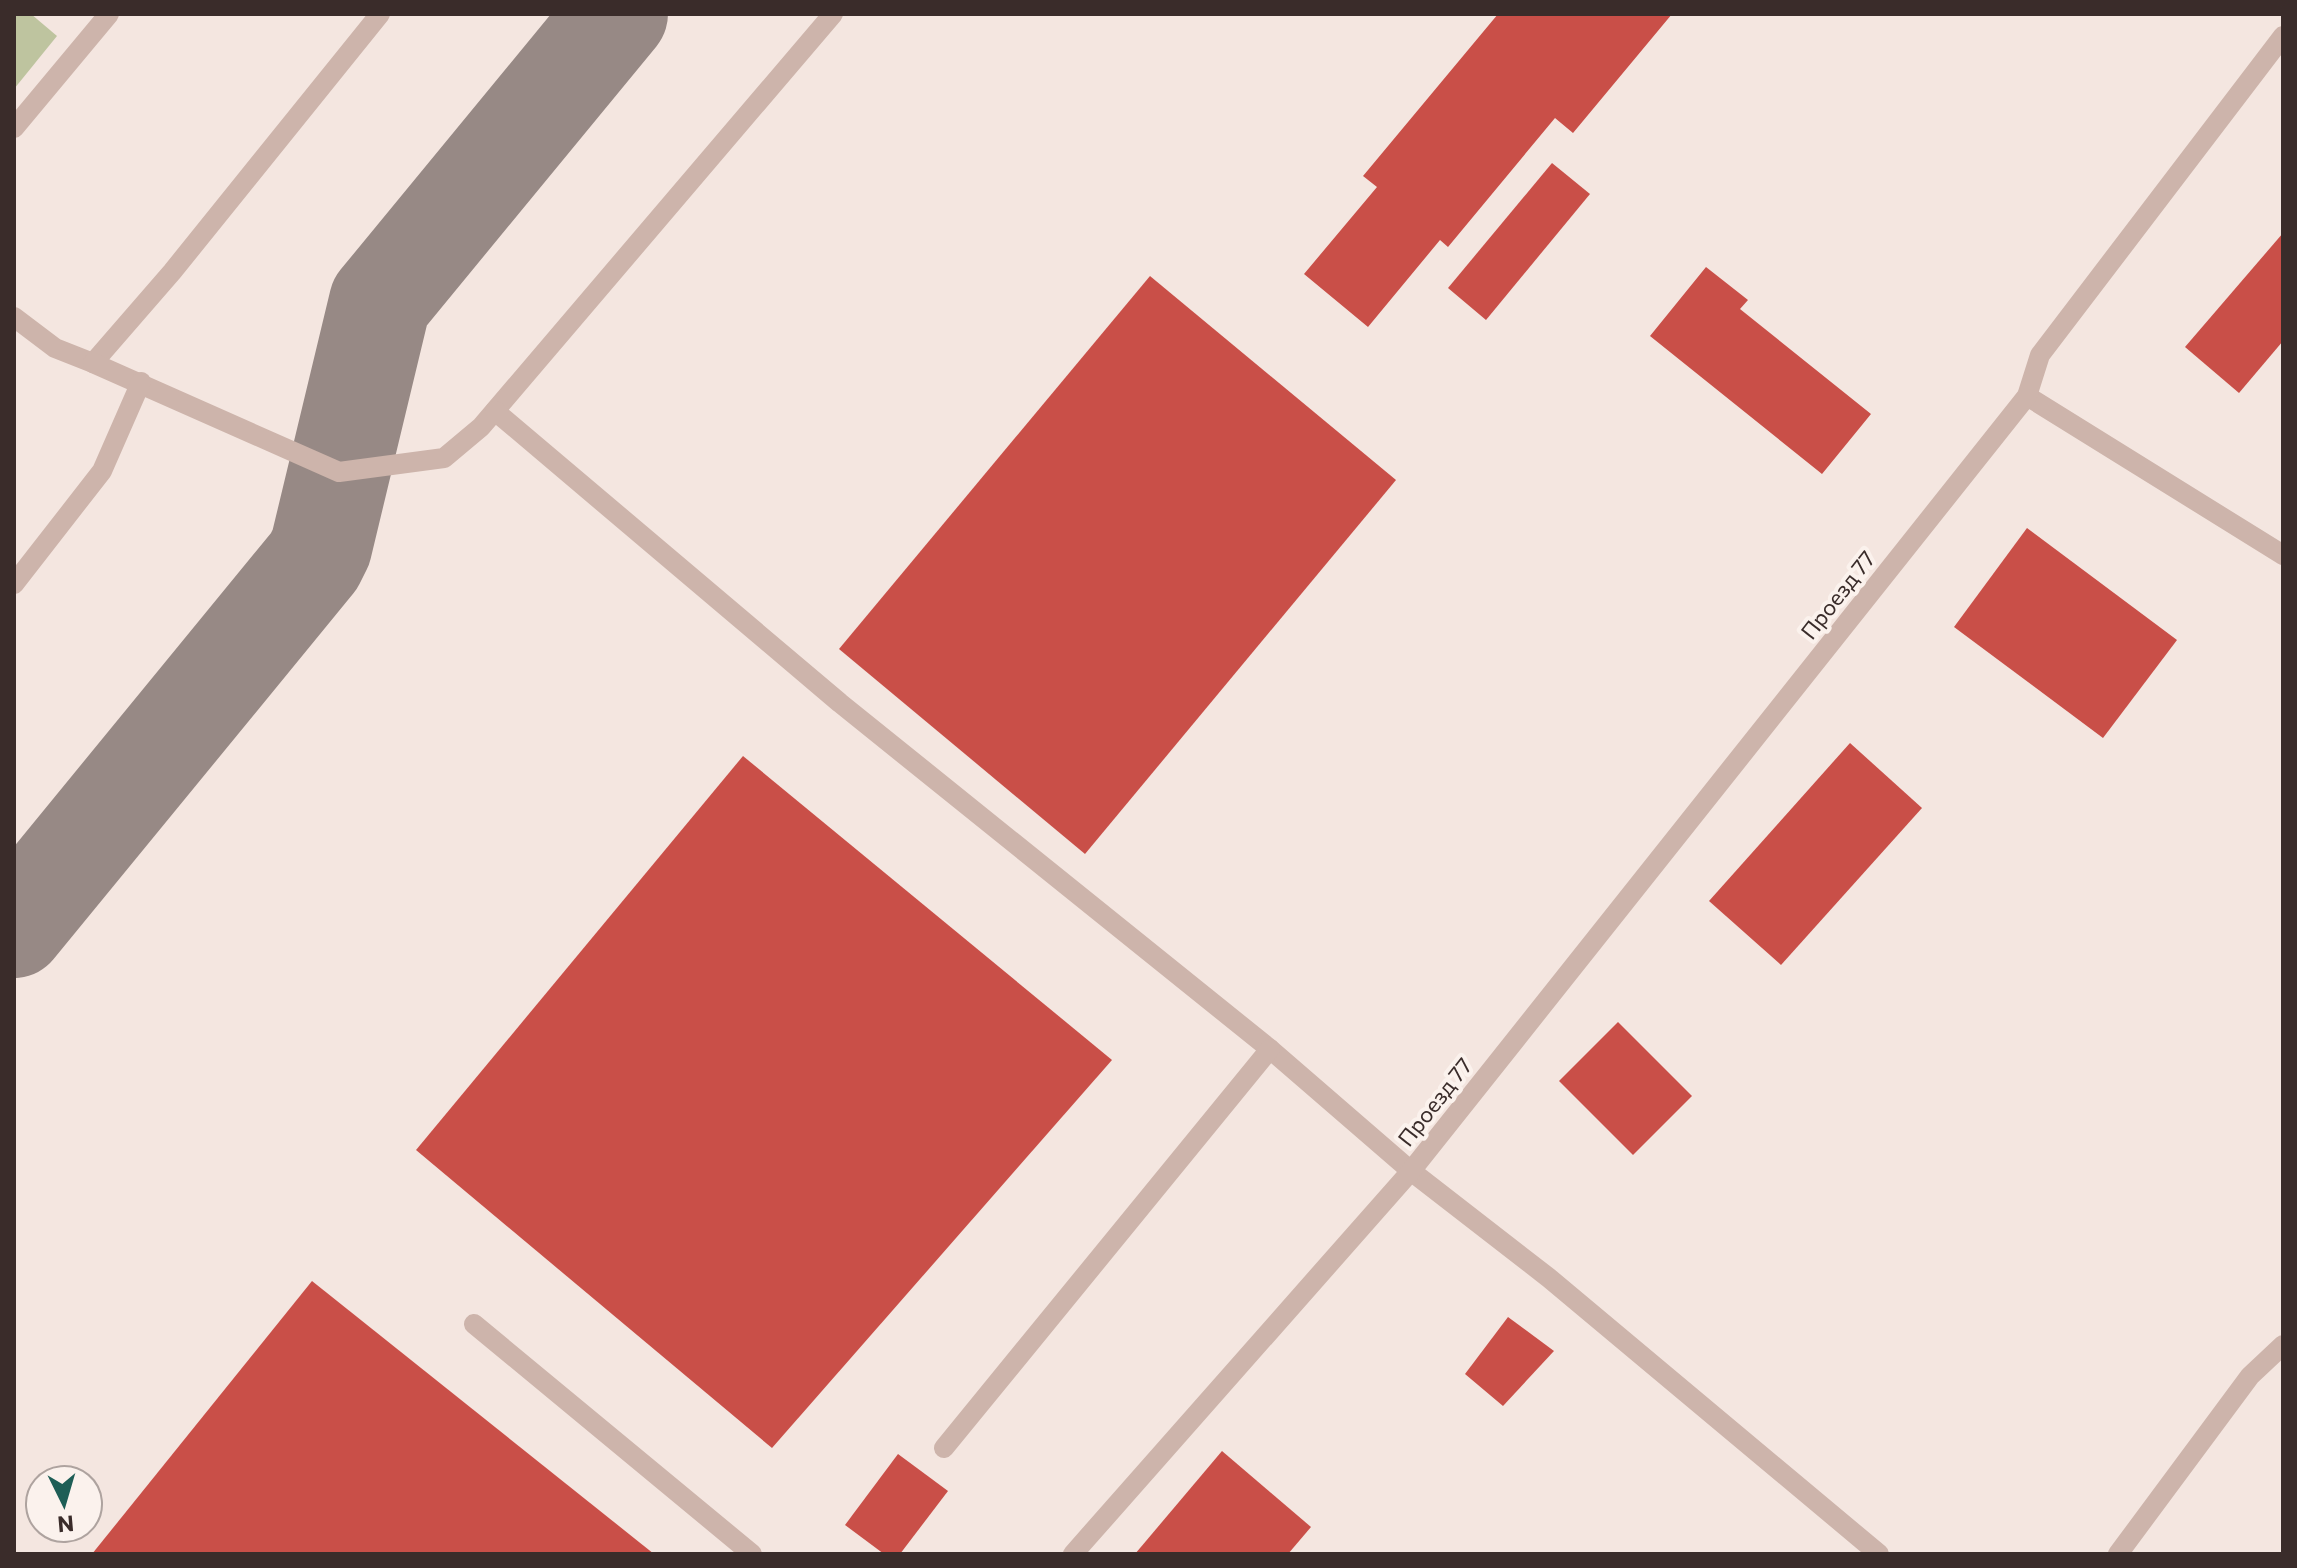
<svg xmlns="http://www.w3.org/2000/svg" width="2297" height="1568" font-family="Commissioner,sans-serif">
<rect width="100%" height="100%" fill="#f4e6e0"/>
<path fill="#bec49f" d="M14 14H31L57 36 14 89Z"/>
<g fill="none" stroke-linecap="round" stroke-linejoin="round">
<path stroke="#978985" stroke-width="102" d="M14 927 314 561 321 547 380 302 617 14"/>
</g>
<g fill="#c94f48">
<path d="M1498 14H1672L1573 133 1555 118 1448 247 1440 240 1368 327 1304 274 1377 187 1363 176Z"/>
<path d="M1552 163 1590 194 1486 320 1448 288Z"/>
<path d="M2283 233V341L2239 393 2185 347Z"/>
<path d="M1706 267 1748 300 1740 309 1871 414 1822 474 1650 336Z"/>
<path d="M1150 276 1396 480 1085 854 839 649Z"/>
<path d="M2027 528 2177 640 2103 738 1954 627Z"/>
<path d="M1850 743 1922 808 1781 965 1709 901Z"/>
<path d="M743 756 1112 1060 772 1448 416 1150Z"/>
<path d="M1618 1022 1692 1096 1633 1155 1559 1081Z"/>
<path d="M312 1281 654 1554H92Z"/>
<path d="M1508 1317 1554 1351 1503 1406 1465 1374Z"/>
<path d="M1222 1451 1311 1527 1288 1554H1135Z"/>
<path d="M898 1454 948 1491 900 1554H884L845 1525Z"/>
</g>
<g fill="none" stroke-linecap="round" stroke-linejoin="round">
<g stroke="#cdb4ab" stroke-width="20">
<path d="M14 128 109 14"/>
<path d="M14 317 55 348 93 363 172 272 380 14"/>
<path d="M93 363 339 472 444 458 481 427 833 14"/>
<path d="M2027 396 2283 555"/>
<path d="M495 411 840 703 1270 1049 1411 1171 1549 1278 1879 1554"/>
<path d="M14 584 102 471 141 382"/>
<path d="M474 1324 752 1554"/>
<path d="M944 1448 1270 1049"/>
<path d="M1073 1554 1411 1171 2027 396 2040 355 2283 36"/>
<path d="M2118 1554 2250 1376 2283 1345"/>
</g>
</g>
<g text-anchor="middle" stroke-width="8" stroke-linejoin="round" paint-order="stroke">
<g font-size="22" fill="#3a2c2a" stroke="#fbf2ed">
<text transform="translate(1838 595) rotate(-52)" y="8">Проезд 77</text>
<text transform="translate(1435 1102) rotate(-52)" y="8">Проезд 77</text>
</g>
</g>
<rect width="2297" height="1568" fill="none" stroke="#3a2c2a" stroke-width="32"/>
<g transform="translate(64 1504) rotate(175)"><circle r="38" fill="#fbf2ed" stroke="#aea39f" stroke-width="2"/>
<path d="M0-6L14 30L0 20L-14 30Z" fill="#1e5e56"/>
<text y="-12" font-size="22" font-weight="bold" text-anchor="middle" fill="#3a2c2a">N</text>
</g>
</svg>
